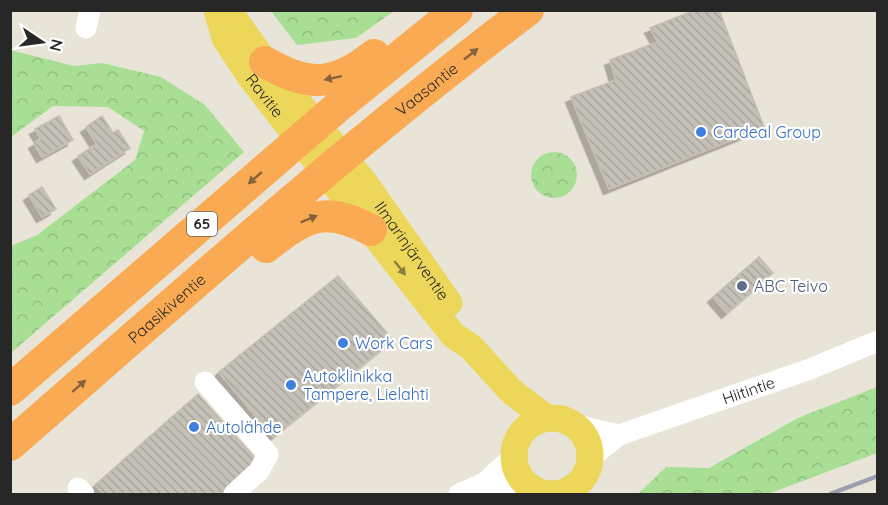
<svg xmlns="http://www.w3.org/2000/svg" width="888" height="505" font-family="Quicksand,sans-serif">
<defs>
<pattern id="forest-crowns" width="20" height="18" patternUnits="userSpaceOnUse" patternTransform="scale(1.5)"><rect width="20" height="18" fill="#a8df95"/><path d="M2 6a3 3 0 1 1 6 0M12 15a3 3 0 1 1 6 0" fill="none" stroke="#91bf80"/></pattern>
<pattern id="building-back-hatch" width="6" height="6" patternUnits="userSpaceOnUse" patternTransform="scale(1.5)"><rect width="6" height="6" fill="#c4c0b8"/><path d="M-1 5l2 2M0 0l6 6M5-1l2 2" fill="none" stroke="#a8a59e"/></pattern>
<filter id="shadow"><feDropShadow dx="-5.5" dy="5.5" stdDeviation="0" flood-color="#0004"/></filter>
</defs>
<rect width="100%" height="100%" fill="#e9e4d8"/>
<g fill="url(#forest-crowns)">
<path d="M271 11H270H394L356 38 297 45Z"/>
<path d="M10 50 74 66 102 63 161 77 205 105 244 152 11 353V246L37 235 135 160 144 131 108 107 53 106 11 137Z"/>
<circle cx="554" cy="175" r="23"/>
<path d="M877 387V453L768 494H638L666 467 709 468 798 418Z"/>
</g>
<g fill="url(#building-back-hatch)" stroke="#c4bfb2" stroke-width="1.5" filter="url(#shadow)">
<path d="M695 10H719L764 127 609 189 571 97 616 80 610 60 658 42 650 28Z"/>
<path d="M59 116 73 140 42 157 34 143 41 139 35 129Z"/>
<path d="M102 116 113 133 118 130 130 148 90 174 78 156 97 144 86 127Z"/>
<path d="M42 187 56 209 42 217 29 195Z"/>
<path d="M759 257 773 273 727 313 713 297Z"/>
<path d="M338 276 393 340 273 437 219 372Z"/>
<path d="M198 394 258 461 220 494H104L95 485Z"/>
</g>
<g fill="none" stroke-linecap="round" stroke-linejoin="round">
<g stroke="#fff" stroke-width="21">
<path d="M86 28 90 10"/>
<path d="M205 382 268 454 259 471 234 494"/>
<path d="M575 425 619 435"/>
<path id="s1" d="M590 458 619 435 810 369 878 341"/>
<path d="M484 483 527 484"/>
<path d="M78 488 84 494"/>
<path d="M459 494 484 483 514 456"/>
</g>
<g stroke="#ecd75a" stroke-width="27">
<path id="s2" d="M217 10 225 38 252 79 453 335 471 347 511 391 546 418"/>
<path id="s3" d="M232 16 265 62 364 182 449 303"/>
<circle cx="552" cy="456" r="38"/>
</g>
<g stroke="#faaa53" stroke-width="32">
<path d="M265 62C309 88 335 86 374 55"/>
<path d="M266 247C306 216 324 205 371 230"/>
<path d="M10 390 341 104 457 10"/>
<path id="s4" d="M10 445C180 297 348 146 528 10"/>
</g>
<path stroke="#9c9db1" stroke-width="4.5" d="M830 494 878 476"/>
</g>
<defs><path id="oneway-solid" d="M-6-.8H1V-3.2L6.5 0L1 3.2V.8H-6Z" transform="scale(1.5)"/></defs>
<g fill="#86623b">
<use href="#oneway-solid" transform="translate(471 54) rotate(-38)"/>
<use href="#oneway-solid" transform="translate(333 78) rotate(168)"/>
<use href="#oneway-solid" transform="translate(255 178) rotate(139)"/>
<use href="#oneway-solid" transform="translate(309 219) rotate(-22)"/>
<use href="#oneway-solid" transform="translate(79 386) rotate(-41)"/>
</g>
<use fill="#8a7f40" href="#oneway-solid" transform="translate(400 268) rotate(52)"/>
<g fill="#3f7fe0" stroke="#fff" stroke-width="2">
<circle cx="701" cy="132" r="6"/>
<circle cx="343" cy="343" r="6"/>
<circle cx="291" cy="385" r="6"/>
<circle cx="194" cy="427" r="6"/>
</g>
<circle fill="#5c6f8a" stroke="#fff" stroke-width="2" cx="742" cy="286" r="6"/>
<g text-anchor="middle" stroke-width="4.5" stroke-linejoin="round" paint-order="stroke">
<rect fill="#fff" stroke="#686868" stroke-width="1.5" x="187" y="212" width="30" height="24" rx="4.5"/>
<g font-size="15" font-weight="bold" fill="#272727">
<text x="202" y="229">65</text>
</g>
<g font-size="16" fill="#272727" stroke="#fff">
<text dy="6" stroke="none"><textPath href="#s4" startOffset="548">Vaasantie</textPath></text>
<text dy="6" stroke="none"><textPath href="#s2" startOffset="99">Ravitie</textPath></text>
<text dy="6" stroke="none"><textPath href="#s3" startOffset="296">Ilmarinjärventie</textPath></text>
<text dy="6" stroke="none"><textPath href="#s4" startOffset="208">Paasikiventie</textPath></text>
<text dy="6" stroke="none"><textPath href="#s1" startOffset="174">Hiitintie</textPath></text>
</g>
<g font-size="16" fill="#366cbe" stroke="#fff" text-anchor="start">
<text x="713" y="138">Cardeal Group</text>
<text x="355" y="349">Work Cars</text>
<text x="303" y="382">Autoklinikka<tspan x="303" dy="18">Tampere, Lielahti</tspan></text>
<text x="206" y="433">Autolähde</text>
</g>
<g font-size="16" fill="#4e5e75" stroke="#fff" text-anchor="start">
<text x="754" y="292">ABC Teivo</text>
</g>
</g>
<rect width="888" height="505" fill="none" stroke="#272727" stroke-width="24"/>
<g transform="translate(42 42) rotate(103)" stroke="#ffffff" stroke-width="4.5" paint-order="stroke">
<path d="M0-4.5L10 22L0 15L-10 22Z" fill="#272727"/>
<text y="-9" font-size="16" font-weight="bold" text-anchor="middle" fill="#272727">N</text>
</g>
</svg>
